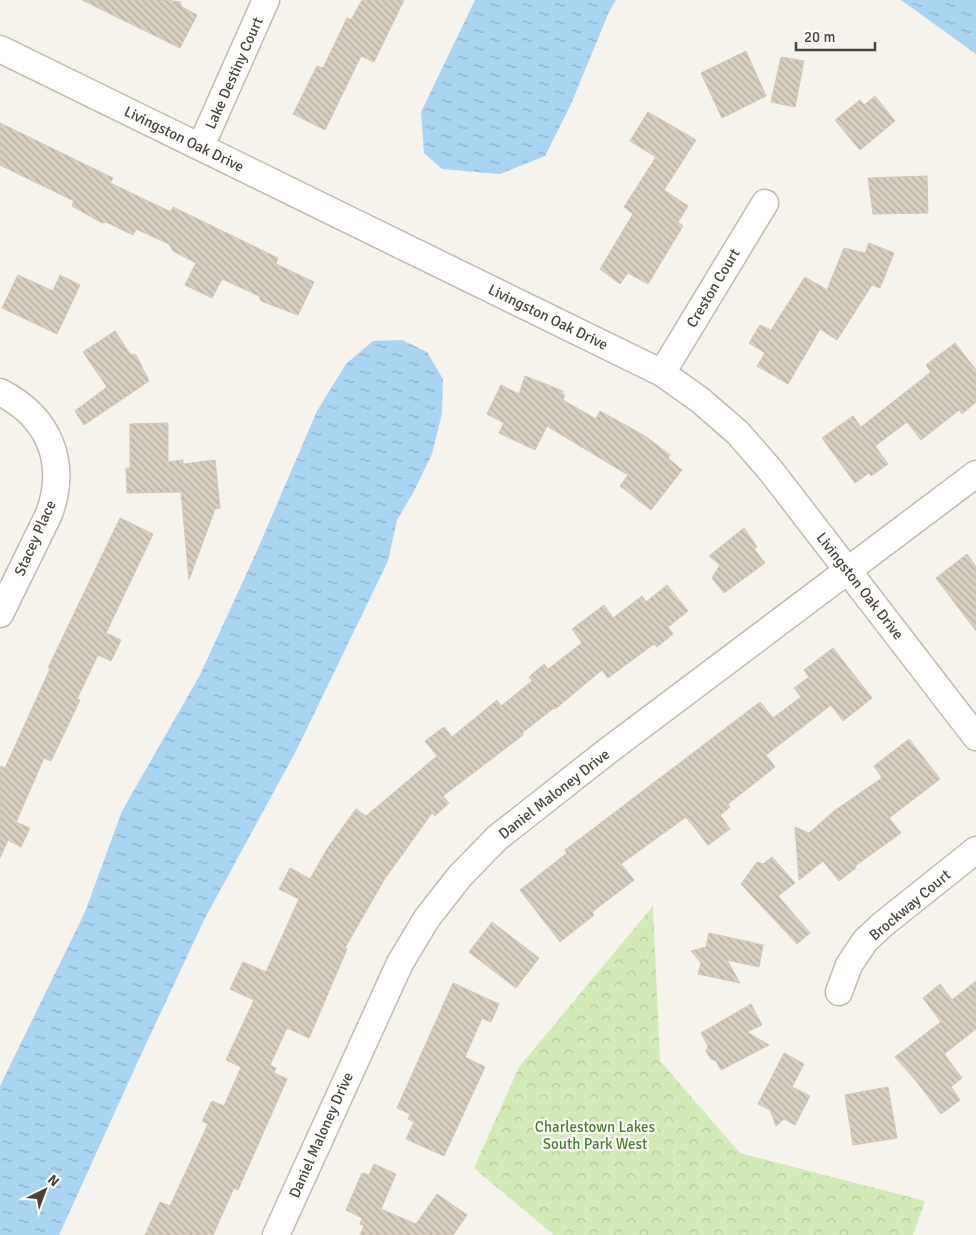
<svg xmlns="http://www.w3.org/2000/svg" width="976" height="1235" font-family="Signika,sans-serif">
<defs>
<pattern id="park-crowns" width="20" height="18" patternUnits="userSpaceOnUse" patternTransform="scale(1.25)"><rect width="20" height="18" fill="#d2eab5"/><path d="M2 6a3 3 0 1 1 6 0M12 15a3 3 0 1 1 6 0" fill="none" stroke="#b6ca9c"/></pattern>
<pattern id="water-ripples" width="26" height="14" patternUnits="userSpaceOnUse" patternTransform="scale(1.25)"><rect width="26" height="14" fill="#a9d4f2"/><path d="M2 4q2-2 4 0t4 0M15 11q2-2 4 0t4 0" fill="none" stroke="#8caec5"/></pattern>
<pattern id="building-back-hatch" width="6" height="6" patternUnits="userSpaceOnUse" patternTransform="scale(1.25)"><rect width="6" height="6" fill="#d8cfc1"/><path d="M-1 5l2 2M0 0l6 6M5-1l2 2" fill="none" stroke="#b1aa9e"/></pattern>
</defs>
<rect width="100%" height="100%" fill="#f6f3ec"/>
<path fill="url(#park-crowns)" d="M653 906 660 1061 740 1153 925 1201 913 1235H554L474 1168 519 1067Z"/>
<g fill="url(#water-ripples)">
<path d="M475 0H616L609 12 571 104 545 156 500 174 442 169 424 153 421 112Z"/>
<path d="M901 0H976V54Z"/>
<path d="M402 340 427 352 443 379 442 413 432 454 413 493 397 520 388 561 296 751 205 918 139 1059 59 1235H0V1086L85 912 122 811 200 675 256 553 317 411 346 364 373 341Z"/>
</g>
<g fill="url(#building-back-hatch)" stroke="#d3c7b4">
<path d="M82 0H167L180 2 182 7 197 15 180 48Z"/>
<path d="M362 0H404L374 62 361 56 325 130 293 114 317 66 323 68 347 18 351 20Z"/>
<path d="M746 51 766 96 722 118 701 73Z"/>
<path d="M781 57 804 61 795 107 771 102Z"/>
<path d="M875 96 895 121 860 150 835 120 860 100 864 105Z"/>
<path d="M648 112 696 140 664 190 688 206 678 222 683 226 648 284 628 273 620 284 600 269 633 214 624 207 656 157 630 141Z"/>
<path d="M0 123 113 178 110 183 171 212 173 207 278 258 276 264 314 282 298 315 261 301 259 296 222 279 212 298 185 285 196 263 173 251 169 244 136 229 133 235 106 222 102 223 72 206 74 201 0 165Z"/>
<path d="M927 176 928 213 873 214 868 178Z"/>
<path d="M869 243 894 253 880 288 872 285 837 340 820 329 788 384 757 366 765 353 749 343 760 325 771 330 805 277 827 290 844 248 865 253Z"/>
<path d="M18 275 53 291 60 275 80 285 57 334 2 308Z"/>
<path d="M115 331 130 354 136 355 149 381 84 425 75 411 107 387 83 352Z"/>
<path d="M955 343 976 370V402L962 414 959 410 921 440 907 422 875 446 888 464 871 476 869 473 855 483 822 438 853 416 861 427 931 372 926 365Z"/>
<path d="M525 376 563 391 562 394 565 395 563 400 596 419 600 411 645 436 670 455 668 458 682 470 651 510 620 486 628 475 547 426 535 450 499 433 504 423 487 414 501 385 519 394Z"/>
<path d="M168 423V462L183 460V464L215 460 220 508 215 509 189 580 181 492 127 493 126 468H130V424Z"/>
<path d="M120 518 153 534 106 633 121 640 111 661 98 655 77 699 80 700 51 761 44 758 16 822 30 828 21 847 8 840 0 858V766L5 768 50 669 48 668Z"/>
<path d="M744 528 757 547 754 549 765 563 724 593 712 578 720 565 709 556Z"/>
<path d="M967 554 976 567V631L936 578Z"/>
<path d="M667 585 688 611 668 627 673 634 657 647 654 644 608 678 602 670 555 709 554 708 522 733 523 735 443 796 449 803 435 816 432 813 384 880 345 948 347 949 309 1038 287 1028 270 1065 276 1068 274 1073 287 1079 238 1190 234 1188 213 1235H145L160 1202 170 1206 208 1124 202 1121 212 1101 224 1106 241 1067 226 1060 254 1000 230 989 243 962 266 972 299 899 279 889 290 868 310 879 327 849 356 809 366 816 437 756 425 741 444 727 452 737 497 700 501 706 532 681 529 677 544 664 548 669 582 643 572 629 604 605 613 618 642 596 646 602Z"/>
<path d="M833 648 872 698 843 721 831 705 766 755 775 767 728 804 730 807 720 815 730 829 708 845 686 817 621 864 634 880 592 912 594 915 560 942 520 890 567 853 565 850 760 702 773 718 801 697 794 688 809 677 804 670Z"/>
<path d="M909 739 940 779 889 818 901 833 855 866 856 868 839 881 823 861 799 880 795 827 809 833 834 811 882 778 874 766Z"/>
<path d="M772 857 795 883 778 896 810 933 797 944 741 884 757 862 763 864Z"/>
<path d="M492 922 539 958 516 988 469 952Z"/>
<path d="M709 933 763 945 759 967 727 960 740 983 698 974 701 963 691 951 706 947Z"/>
<path d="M976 981V1029L944 1054 962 1078 951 1087 960 1100 941 1114 917 1082 895 1057 941 1022 923 998 940 984 952 1000Z"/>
<path d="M453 983 499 1004 491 1022 482 1018 465 1057 485 1067 444 1156 406 1139 414 1122 408 1119 410 1114 397 1108Z"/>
<path d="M751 1004 762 1025 747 1032 769 1045 721 1070 716 1061 711 1059 706 1051 708 1046 701 1033Z"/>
<path d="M784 1053 804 1064 792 1087 810 1096 795 1125 784 1119 776 1126 770 1110 758 1104Z"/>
<path d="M888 1087 897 1138 853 1145 845 1095Z"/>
<path d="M374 1164 396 1174 381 1209 416 1224 437 1194 467 1215 453 1235H360L364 1226 360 1224 362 1218 346 1210 362 1173 369 1175Z"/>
</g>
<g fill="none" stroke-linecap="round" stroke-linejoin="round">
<g stroke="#c2bbae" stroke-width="29">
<g id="minor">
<path d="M0 49 662 373 700 400 738 433 771 471 976 737"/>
<path d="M201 146 266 0"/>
<path d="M662 373 765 203"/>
<path d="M0 392C49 417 68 462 49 514L0 614"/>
<path d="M839 992 849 965 865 941 882 925 976 850"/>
<path d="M276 1235 400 963 427 918 460 876 497 838 605 753 976 474"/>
</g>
</g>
<use href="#minor" stroke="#fff" stroke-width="26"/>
</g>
<g text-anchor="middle" stroke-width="4.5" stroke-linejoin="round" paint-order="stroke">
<g font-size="15" fill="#4b4439" stroke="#fff">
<text transform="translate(234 73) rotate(-66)" y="5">Lake Destiny Court</text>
<text transform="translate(184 139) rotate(26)" y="5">Livingston Oak Drive</text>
<text transform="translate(713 288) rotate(-59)" y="5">Creston Court</text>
<text transform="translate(548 317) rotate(26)" y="5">Livingston Oak Drive</text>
<text transform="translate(35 538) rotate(-66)" y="5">Stacey Place</text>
<text transform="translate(860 586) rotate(52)" y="5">Livingston Oak Drive</text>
<text transform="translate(554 794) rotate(-38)" y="5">Daniel Maloney Drive</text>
<text transform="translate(910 905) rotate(-40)" y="5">Brockway Court</text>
<text transform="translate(321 1135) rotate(-66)" y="5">Daniel Maloney Drive</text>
</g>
<g font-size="15" fill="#4a7f2a" stroke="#fff">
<text x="595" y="1132">Charlestown Lakes<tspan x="595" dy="17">South Park West</tspan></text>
</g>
</g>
<g transform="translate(45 1190) rotate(42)" stroke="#ffffff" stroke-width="4" paint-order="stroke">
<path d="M0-4L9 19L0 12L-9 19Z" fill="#4b4439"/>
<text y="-8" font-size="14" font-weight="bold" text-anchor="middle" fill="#4b4439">N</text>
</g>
<path d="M796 42v8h79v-8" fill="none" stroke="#4b4439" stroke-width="2.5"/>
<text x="804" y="42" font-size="15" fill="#4b4439" stroke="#ffffff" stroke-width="4" paint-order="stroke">20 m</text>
</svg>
